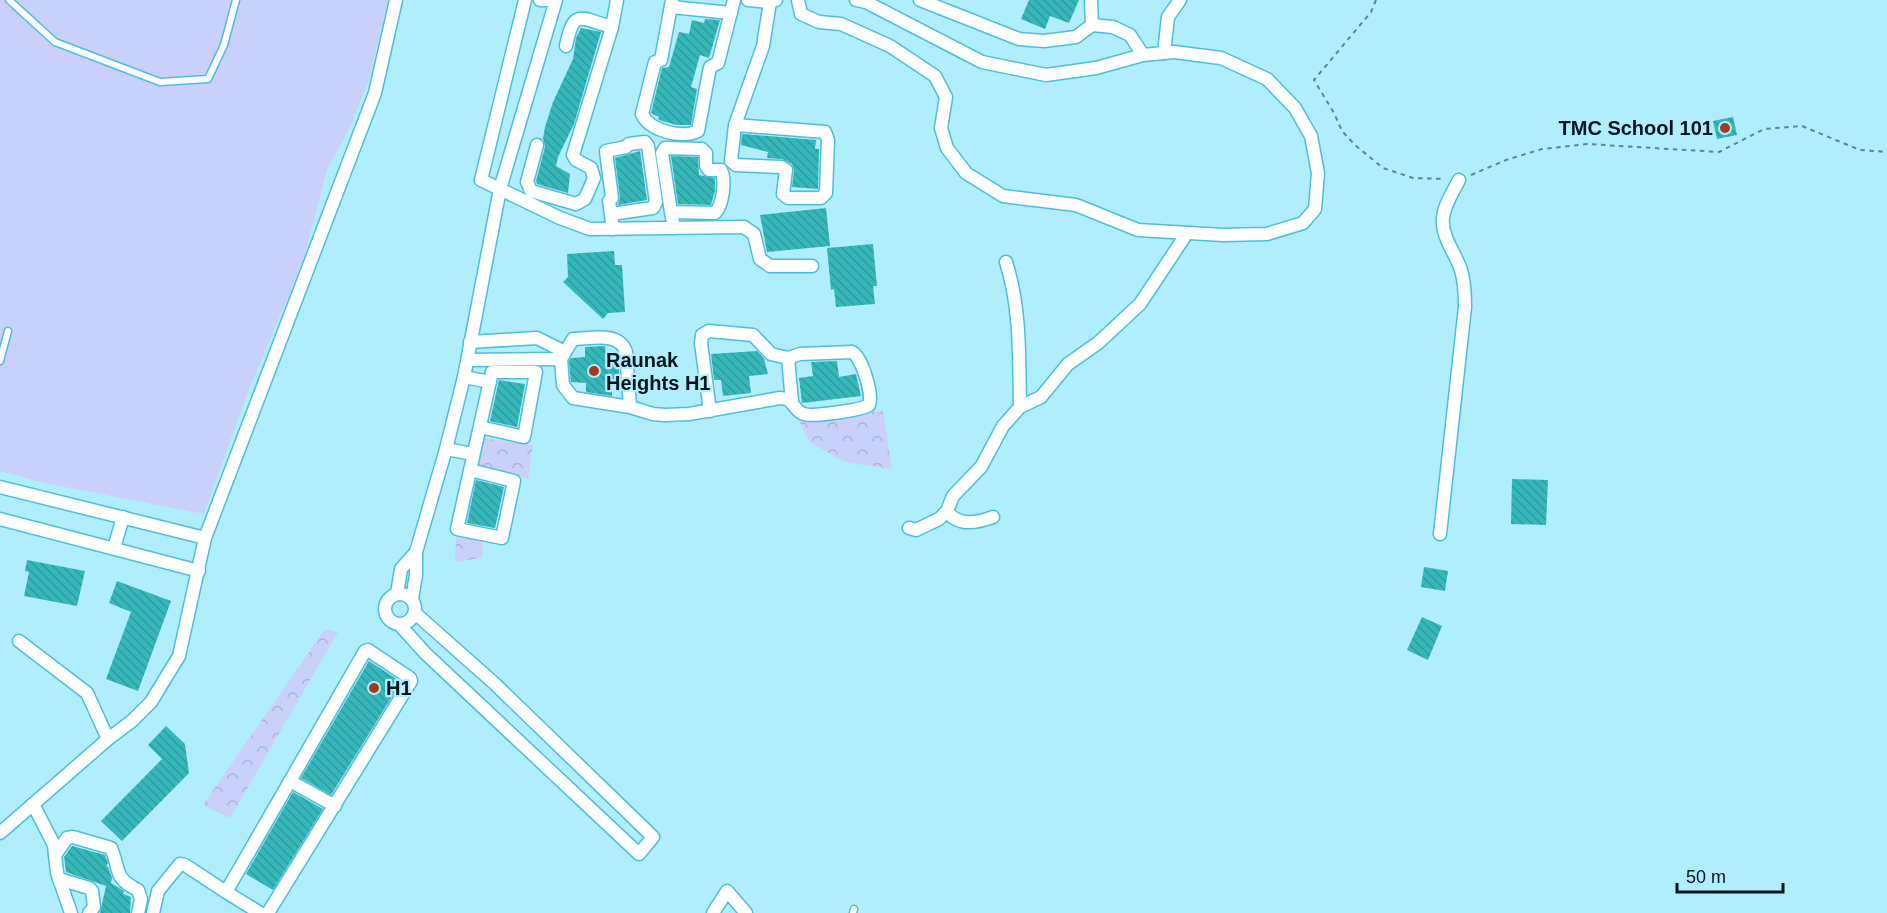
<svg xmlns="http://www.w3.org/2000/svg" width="1887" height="913" font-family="Arial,sans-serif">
<defs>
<pattern id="forest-crowns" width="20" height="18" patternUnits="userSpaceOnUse" patternTransform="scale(1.5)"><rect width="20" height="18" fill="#c9d1fb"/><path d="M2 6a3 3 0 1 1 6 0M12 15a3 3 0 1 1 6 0" fill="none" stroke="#abb3d7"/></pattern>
<pattern id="building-back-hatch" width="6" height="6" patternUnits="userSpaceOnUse" patternTransform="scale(1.5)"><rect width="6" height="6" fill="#36b7ba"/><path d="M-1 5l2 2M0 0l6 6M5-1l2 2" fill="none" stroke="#2e9c9f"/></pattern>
</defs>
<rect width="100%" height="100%" fill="#b0edfd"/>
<path fill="#c9d1fb" d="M0 0H388L369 80 350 127 327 170 303 261 247 394 204 514 44 483 0 471Z"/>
<g fill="url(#forest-crowns)">
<path d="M883 411 892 469 850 463 837 458 810 442 798 419Z"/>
<path d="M482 438 533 445 528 479 477 465Z"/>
<path d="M456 537 483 538 482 558 455 562Z"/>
<path d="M325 629 338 632 230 818 203 805Z"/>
</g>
<g fill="url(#building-back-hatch)">
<path d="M1029 0H1079L1069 23 1050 16 1045 29 1021 19Z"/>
<path d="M705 19 720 20 709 58 700 55 691 87 697 89 691 125H677L662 121 658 119 659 117 651 113 662 68 669 67 679 32 689 34 692 20 704 23Z"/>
<path d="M581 28 601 32 574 124 558 157 556 166 570 174 568 193 537 184 536 181 545 147 543 139 545 127 553 102 573 59 576 38Z"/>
<path d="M1733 117 1737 135 1717 139 1713 121Z"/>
<path d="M742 134 816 140 815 149H819L818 189 792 187 794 171 792 164 782 159 767 158 768 152 741 145Z"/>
<path d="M640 151 647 200 618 205 620 197 615 158Z"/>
<path d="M671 156 698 157 699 175 715 178V191L711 205 678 204Z"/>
<path d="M826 208 830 246 767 252 760 215Z"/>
<path d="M873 244 877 286H873L875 304 836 307 834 289 831 290 827 248Z"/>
<path d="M614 251 615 265H622L625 312 608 313 603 319 563 282 568 277 567 254Z"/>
<path d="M605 346 606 357 618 358 620 383H612V396L586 392V383L571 382 569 361 571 358 585 357V347Z"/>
<path d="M757 351 764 359 768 374 749 376 751 393 723 396 721 380H714L711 354Z"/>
<path d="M837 361 839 377 856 374 861 396 802 403 799 378 813 376 811 362Z"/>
<path d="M499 380 525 384 517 427 490 421Z"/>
<path d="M1512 479 1548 480 1546 525 1511 524Z"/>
<path d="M476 480 504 487 495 528 467 523Z"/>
<path d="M27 560 85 571 77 606 24 596 29 572 25 571Z"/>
<path d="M1424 567 1448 571 1445 591 1421 587Z"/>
<path d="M117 581 171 601 138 691 106 679 131 612 109 603Z"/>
<path d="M1422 617 1442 626 1428 660 1407 650Z"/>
<path d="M369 661 401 682 331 795 301 778Z"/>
<path d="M166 726 185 744 189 773 122 841 101 821 162 759 148 745Z"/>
<path d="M293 792 323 809 273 890 246 874Z"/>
<path d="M72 846 105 855 108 863 106 866 108 867 112 878 111 883 124 891 123 894 131 897 130 913H100L106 886 66 872 64 857Z"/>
</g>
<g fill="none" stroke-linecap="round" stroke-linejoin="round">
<g stroke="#4dbeda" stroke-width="9">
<g id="lane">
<path d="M9 0 55 42 160 82 208 79 224 45 236 0"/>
<path d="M0 361 8 331"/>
<path d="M853 913 854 909"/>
</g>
</g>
<g stroke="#4dbeda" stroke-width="15">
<g id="street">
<path d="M525 0 481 180 560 218 590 229 744 227 754 234 760 259 770 266H812"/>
<path d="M540 0H555"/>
<path d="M672 0 661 60 655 62 642 114C649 131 683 139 698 131L710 67 718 63 734 0"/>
<path d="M748 0 770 2 776 0"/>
<path d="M798 0 801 14 819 22 841 24 890 46 935 76 946 97 941 128 947 148 966 173 1003 196 1076 205 1138 230 1223 235 1267 234 1303 223 1315 209 1318 173 1311 136 1295 108 1267 79 1221 58 1174 52 1143 55 1096 68 1046 75 982 62 866 2 856 0"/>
<path d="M920 0 1019 39 1044 41 1076 37 1092 25 1113 27 1130 35 1143 55"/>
<path d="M1091 0 1092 25"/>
<path d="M671 7 731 13"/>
<path d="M566 46C574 8 579 18 612 27"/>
<path d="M1164 53 1168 17 1180 0"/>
<path d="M735 125 731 161 736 165 781 167 786 170 783 194 788 198H821L826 193 828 140 825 132 735 125 763 46 770 2"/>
<path d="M537 145 527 182 531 191 576 204 585 199 594 178 591 168 576 160 573 155 612 27 617 0"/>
<path d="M671 212 715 213C723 205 726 180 721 170H709L706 166V153L702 149 665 148 662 153 671 212 674 228"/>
<path d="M611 214 653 208 656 202 648 146 645 142 629 144 626 147 606 151 612 198 609 201 613 229"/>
<path d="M1006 262C1021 309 1019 359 1020 407"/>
<path d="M470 342 537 338 565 352"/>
<path d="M788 358 792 402"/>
<path d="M468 360 561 359"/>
<path d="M464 377 490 382"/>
<path d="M630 407 626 352C619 331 591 339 573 339L561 359 563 385 573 398 630 407 653 414 665 415 689 414 780 398 787 399C794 403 796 412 804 414 813 417 862 410 869 405 873 394 862 357 852 352L800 354 788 358 771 354 753 335 709 331 702 335 701 343 710 411"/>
<path d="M446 449 473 454"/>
<path d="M470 470 514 481 502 538 457 529 492 372H536L524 437 480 427"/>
<path d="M0 487 205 538"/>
<path d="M947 511C958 527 977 523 993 517"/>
<path d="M0 519 199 571"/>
<path d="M909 528 916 530 939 519 947 511 953 496 981 467 1003 426 1020 407 1041 397 1068 364 1098 343 1140 304 1187 233"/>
<path d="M1440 534 1465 307C1465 295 1465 283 1461 270 1456 254 1441 237 1443 218 1444 205 1453 192 1459 180"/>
<path d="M114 548 123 517"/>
<circle cx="400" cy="609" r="15"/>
<path d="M397 594 401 569 416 552"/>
<path d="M412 599 416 575V552L446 449 464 377 500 189 556 0"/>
<path d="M399 624 425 653 639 854 653 837 495 684 415 613"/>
<path d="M19 641 87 693 108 739"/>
<path d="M290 781 335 806"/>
<path d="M33 804 54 845 57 873 71 913"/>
<path d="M0 833 108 739 132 721 151 702 179 656 205 538 375 93 396 0"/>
<path d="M55 855 67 838 73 837 111 848C121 870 112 877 138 890L141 899 138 913"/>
<path d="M59 879 89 888 92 891 94 907 89 913"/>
<path d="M226 892 260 913"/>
<path d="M153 913 158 891 180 864 185 865 226 892 365 651 368 650 410 678 411 681 268 913"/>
<path d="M713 913 727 891 746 913"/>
</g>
</g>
<g stroke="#5d8692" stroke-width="2" stroke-dasharray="4.5 4.5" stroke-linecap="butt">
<path d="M1376 0 1371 12 1314 80 1334 113 1342 131 1355 145 1383 168 1413 178 1445 179"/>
<path d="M1471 175 1506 160 1542 149 1587 144 1719 152 1764 129 1802 126 1860 150 1887 152"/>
</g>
<use href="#lane" stroke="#fff" stroke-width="6"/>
<use href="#street" stroke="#fff" stroke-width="12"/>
</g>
<g fill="#a23b1b" stroke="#b0edfd" stroke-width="2">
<circle cx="1725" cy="128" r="6"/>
<circle cx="594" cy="371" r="6"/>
<circle cx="374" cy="688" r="6"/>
</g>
<g text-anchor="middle" stroke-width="4.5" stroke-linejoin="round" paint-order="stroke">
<g font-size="20" font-weight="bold" fill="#00141a" stroke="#b0edfd" text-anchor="start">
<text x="1713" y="135" text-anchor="end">TMC School 101</text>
<text x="606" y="367">Raunak<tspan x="606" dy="23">Heights H1</tspan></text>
<text x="386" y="695">H1</text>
</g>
</g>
<path d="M1677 883v9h106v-9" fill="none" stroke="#00141a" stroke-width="3"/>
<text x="1686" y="883" font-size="18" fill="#00141a" stroke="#b0edfd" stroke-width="4.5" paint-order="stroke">50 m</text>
</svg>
